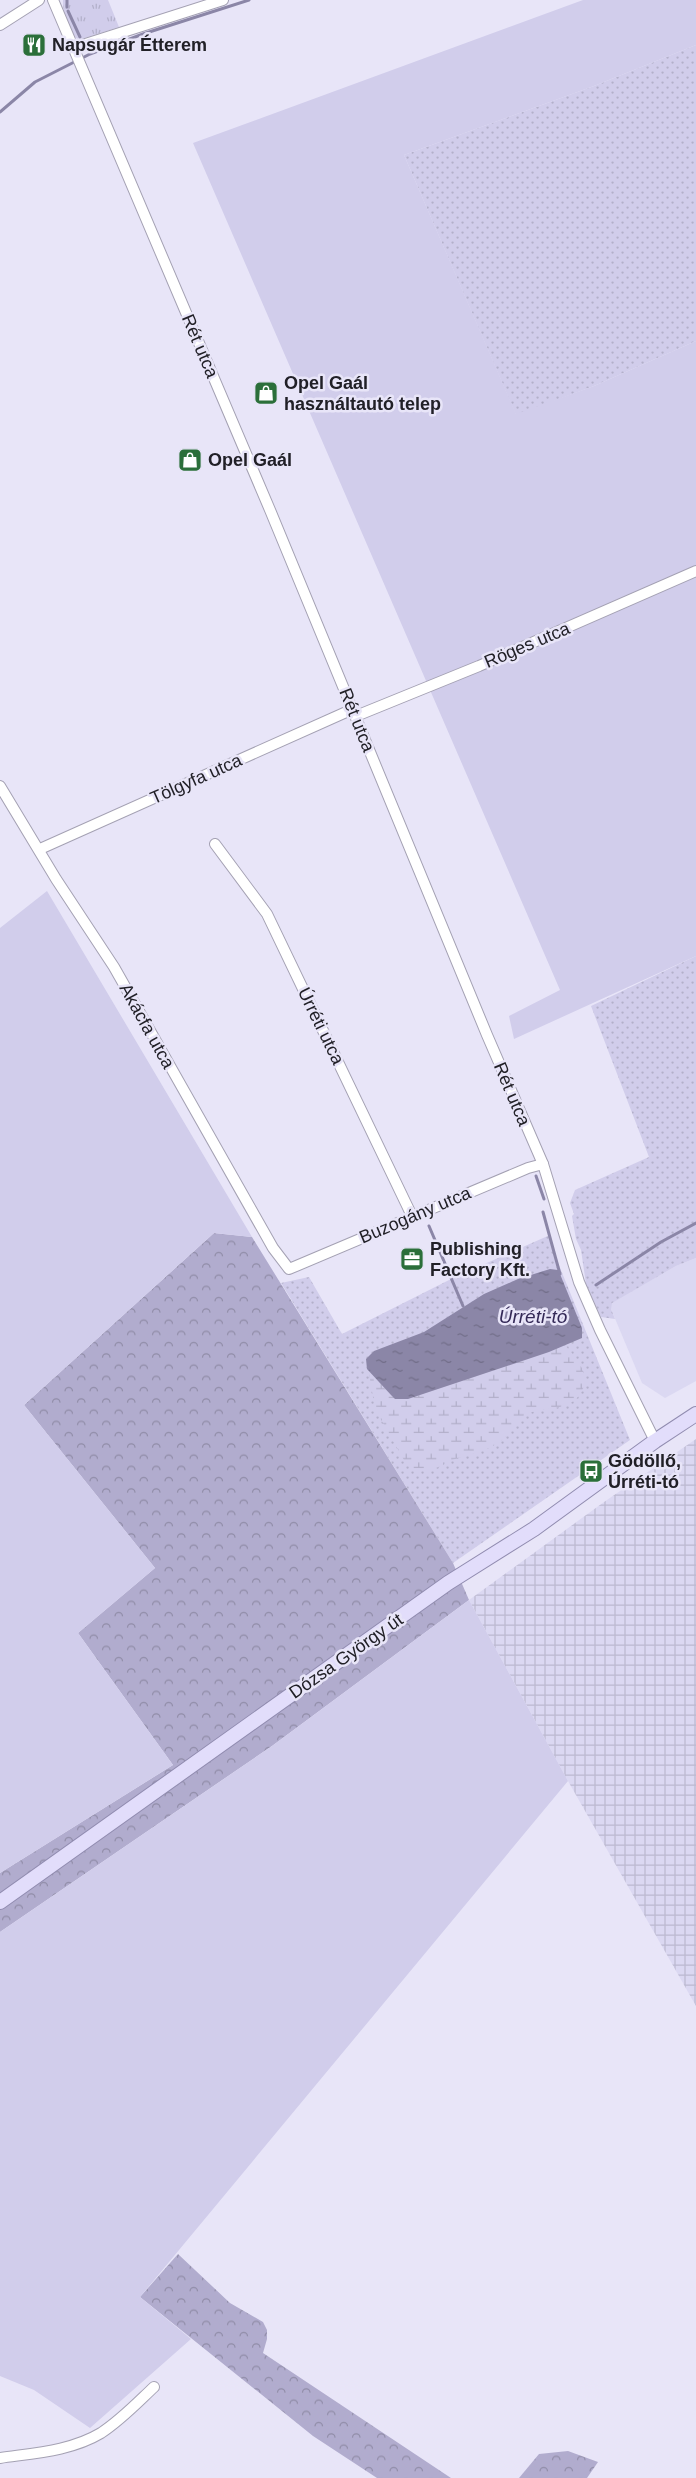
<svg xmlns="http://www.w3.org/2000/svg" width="696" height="2478" font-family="Helvetica,sans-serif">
<defs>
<pattern id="industrial-grid" width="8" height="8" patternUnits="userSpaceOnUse" patternTransform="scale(1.25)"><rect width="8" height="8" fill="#dbd8f2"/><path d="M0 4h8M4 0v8" fill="none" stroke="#bcb9d0"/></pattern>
<pattern id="grass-dots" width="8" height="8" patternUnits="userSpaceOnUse" patternTransform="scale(1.25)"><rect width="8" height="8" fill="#d1cdeb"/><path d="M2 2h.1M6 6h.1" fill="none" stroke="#b3b0ca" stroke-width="1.8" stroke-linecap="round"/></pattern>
<pattern id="forest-crowns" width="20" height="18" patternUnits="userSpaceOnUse" patternTransform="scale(1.25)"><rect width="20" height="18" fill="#b1acce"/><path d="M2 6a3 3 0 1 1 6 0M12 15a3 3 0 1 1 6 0" fill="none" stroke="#908ca7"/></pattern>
<pattern id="wetland-marsh" width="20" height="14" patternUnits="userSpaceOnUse" patternTransform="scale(1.25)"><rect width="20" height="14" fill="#d1cdeb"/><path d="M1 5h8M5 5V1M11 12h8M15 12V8" fill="none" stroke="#b3b0ca"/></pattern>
<pattern id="park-tufts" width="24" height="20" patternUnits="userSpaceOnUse" patternTransform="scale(1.25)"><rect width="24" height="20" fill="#d1cdeb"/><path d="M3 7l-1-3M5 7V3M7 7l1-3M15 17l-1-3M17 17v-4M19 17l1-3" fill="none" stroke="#b3b0ca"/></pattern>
<pattern id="water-ripples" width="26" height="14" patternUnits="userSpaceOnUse" patternTransform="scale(1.25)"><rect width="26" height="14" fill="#8b86a7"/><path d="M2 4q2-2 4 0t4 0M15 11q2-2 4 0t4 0" fill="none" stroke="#716d88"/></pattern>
</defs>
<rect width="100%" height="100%" fill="#e8e5f8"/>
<path fill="#dbd8f2" d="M696 1258V1381L665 1398 642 1383 611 1309V1303L676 1266Z"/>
<path fill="url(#industrial-grid)" d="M696 1439V2006L568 1781 469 1600 604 1502Z"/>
<g fill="url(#grass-dots)">
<path d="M696 45V341L594 386 516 415 404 155 594 86Z"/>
<path d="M696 956V1258L676 1266 612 1303 611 1309 615 1319 601 1317 586 1284 581 1250 576 1239 572 1216 574 1214 570 1203 575 1190 649 1157 591 1006Z"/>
<path d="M550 1235 554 1253 630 1440 453 1563 281 1283 309 1277 342 1334 455 1277Z"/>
</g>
<g fill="url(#forest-crowns)">
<path d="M214 1233 252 1237 453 1563 469 1600 272 1746 0 1932V1873L173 1765 78 1633 155 1568 24 1405Z"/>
<path d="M178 2254 230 2303 263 2322 267 2330V2339L263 2353 451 2478H377L313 2436 140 2297Z"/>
<path d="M568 2451 598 2462 587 2478H519L539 2454Z"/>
</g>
<path fill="url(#wetland-marsh)" d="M565 1345C573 1355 589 1371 584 1386 575 1412 549 1406 529 1413 515 1418 512 1431 502 1440 488 1452 469 1454 452 1460 447 1462 441 1467 435 1468 429 1470 422 1469 416 1470L404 1460 375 1409 369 1373C387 1384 384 1399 408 1399Z"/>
<path fill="url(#park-tufts)" d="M63 0H108L119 27 78 40C70 32 62 11 63 0Z"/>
<g fill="#d1cdeb">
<path d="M583 0H696V45L594 86 404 155 516 414 594 386 696 341V956L514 1039 509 1016 560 990 193 143Z"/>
<path d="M47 891 252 1237 214 1233 24 1405 155 1568 78 1633 173 1765 0 1873V928Z"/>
<path d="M469 1600 568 1781 140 2297 191 2339 90 2428 34 2390 0 2376V1932L272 1746Z"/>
</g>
<path fill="url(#water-ripples)" d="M550 1269 558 1270 560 1274 582 1328V1338L549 1352 408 1399H395L391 1395 367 1369 366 1359 374 1351 424 1332 484 1294 518 1279Z"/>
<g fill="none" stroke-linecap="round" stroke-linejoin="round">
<g stroke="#8b86a7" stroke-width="3">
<path d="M67 7V0"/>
<path d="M68 11 80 37"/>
<path d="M0 112 35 82 90 54 143 34 249 0"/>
<path d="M536 1176 544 1199"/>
<path d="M543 1212 560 1274"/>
<path d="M429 1226 463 1306"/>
<path d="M596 1285 661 1242 696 1223"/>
</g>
<g stroke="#a4a1b3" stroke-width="12">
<g id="minor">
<path d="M53 0 270 510 487 1035 543 1164 579 1282 600 1330 655 1441"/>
<path d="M0 25 39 0"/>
<path d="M73 48 223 0"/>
<path d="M356 716 479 666 696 571"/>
<path d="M0 786 56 879 114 967 273 1248 289 1269 528 1168 543 1164"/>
<path d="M215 844 267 914 412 1216"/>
<path d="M40 849 353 709"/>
<path d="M0 2458C34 2453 71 2451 101 2433 121 2420 137 2403 154 2387"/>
</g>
</g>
<g stroke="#918cb0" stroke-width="16">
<path id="major" d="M0 1902 448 1583 534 1529 655 1441 696 1414"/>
</g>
<use href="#minor" stroke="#fff" stroke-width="10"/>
<use href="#major" stroke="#e2ddfb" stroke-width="14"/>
</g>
<defs>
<g id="restaurant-square" transform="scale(1.25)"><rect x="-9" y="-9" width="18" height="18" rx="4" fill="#2b6f3a" stroke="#e8e5f8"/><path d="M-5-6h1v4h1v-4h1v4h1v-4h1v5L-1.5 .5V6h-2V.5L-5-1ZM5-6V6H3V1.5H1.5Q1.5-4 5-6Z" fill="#fff"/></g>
<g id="shop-square" transform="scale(1.25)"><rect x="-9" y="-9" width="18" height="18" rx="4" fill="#2b6f3a" stroke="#e8e5f8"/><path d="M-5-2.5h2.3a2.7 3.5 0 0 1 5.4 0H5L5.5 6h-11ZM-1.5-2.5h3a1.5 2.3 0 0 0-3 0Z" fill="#fff"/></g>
<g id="office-square" transform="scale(1.25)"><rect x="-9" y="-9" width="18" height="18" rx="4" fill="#2b6f3a" stroke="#e8e5f8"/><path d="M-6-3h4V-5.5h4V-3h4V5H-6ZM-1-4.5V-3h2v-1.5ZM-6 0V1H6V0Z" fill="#fff"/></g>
<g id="bus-square" transform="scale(1.25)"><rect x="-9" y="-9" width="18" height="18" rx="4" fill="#2b6f3a" stroke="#e8e5f8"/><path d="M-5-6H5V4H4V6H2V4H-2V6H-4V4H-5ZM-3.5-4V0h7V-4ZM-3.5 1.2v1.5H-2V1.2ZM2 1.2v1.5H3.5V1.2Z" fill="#fff"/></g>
</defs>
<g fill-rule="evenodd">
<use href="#restaurant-square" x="34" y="45"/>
<use href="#shop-square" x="266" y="393"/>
<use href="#shop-square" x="190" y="460"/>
<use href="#office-square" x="412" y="1259"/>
<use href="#bus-square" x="591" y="1471"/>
</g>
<g text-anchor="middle" stroke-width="5" stroke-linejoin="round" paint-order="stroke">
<g font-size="18" font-weight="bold" fill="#212027" stroke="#e8e5f8" text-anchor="start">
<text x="52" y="51">Napsugár Étterem</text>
<text x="284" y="389">Opel Gaál<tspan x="284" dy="21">használtautó telep</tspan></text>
<text x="208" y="466">Opel Gaál</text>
<text x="430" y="1255">Publishing<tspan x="430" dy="21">Factory Kft.</tspan></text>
<text x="608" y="1467">Gödöllő,<tspan x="608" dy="21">Úrréti-tó</tspan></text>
</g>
<g font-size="18" fill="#212027" stroke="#e8e5f8">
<text transform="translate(200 346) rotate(67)" y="6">Rét utca</text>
<text transform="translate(527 645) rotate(-23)" y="6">Röges utca</text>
<text transform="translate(357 720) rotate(68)" y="6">Rét utca</text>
<text transform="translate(196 779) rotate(-24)" y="6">Tölgyfa utca</text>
<text transform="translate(147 1026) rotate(61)" y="6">Akácfa utca</text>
<text transform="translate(321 1026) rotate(64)" y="6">Úrréti utca</text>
<text transform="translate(512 1094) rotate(67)" y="6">Rét utca</text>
<text transform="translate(415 1215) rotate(-23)" y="6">Buzogány utca</text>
<text transform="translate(346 1656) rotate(-35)" y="6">Dózsa György út</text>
</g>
<g font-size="19" font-style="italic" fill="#342957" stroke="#e8e5f8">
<text x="533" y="1323">Úrréti-tó</text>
</g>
</g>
</svg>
